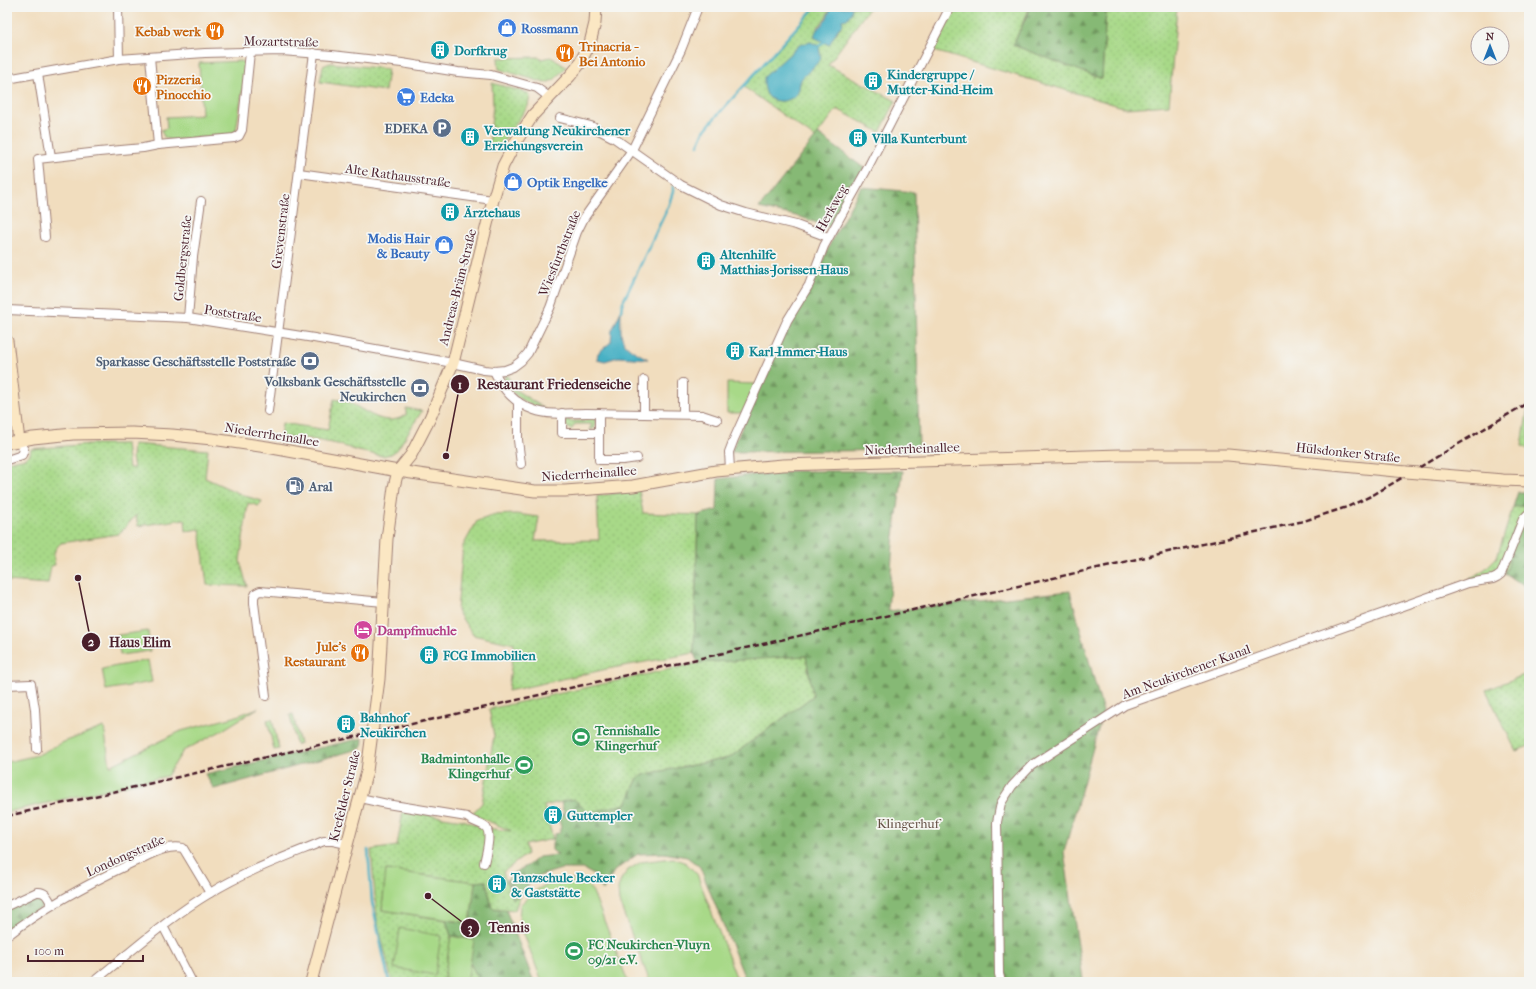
<svg xmlns="http://www.w3.org/2000/svg" width="1536" height="989" font-family="'IM FELL French Canon',serif">
<defs>
<pattern id="grass-dots" width="8" height="8" patternUnits="userSpaceOnUse"><rect width="8" height="8" fill="#a8d988"/><path d="M2 2h.1M6 6h.1" fill="none" stroke="#92ba76" stroke-width="1.8" stroke-linecap="round"/></pattern>
<pattern id="forest-firs" width="22" height="20" patternUnits="userSpaceOnUse"><rect width="22" height="20" fill="#86b974"/><path d="M5 1l3.5 6h-7zM16 11l3.5 6h-7z" fill="#70965f"/></pattern>
</defs>
<rect width="100%" height="100%" fill="#f6f6f2"/>
<filter id="ink" filterUnits="userSpaceOnUse"><feTurbulence type="fractalNoise" baseFrequency=".025" numOctaves="2"/><feDisplacementMap in="SourceGraphic" scale="8" xChannelSelector="R" yChannelSelector="G"/><feConvolveMatrix kernelMatrix="1 2 1 2 8 2 1 2 1" color-interpolation-filters="sRGB"/></filter>
<filter id="wash" filterUnits="userSpaceOnUse"><feTurbulence type="fractalNoise" baseFrequency=".012" numOctaves="4" result="noise"/><feDisplacementMap in="SourceGraphic" scale="16" xChannelSelector="R" yChannelSelector="G"/><feGaussianBlur stdDeviation="0.9" result="paint"/><feColorMatrix in="noise" values="0 0 0 0 0 0 0 0 0 0 0 0 0 0 0 0 0 1.4 0 .05"/><feComposite in="paint" operator="in"/></filter>
<g filter="url(#wash)">
<rect width="100%" height="100%" fill="#f1ddbe"/>
<g fill="url(#grass-dots)" stroke="#797c5a" fill-rule="evenodd">
<path d="M816 7H832C825 16 827 20 816 28L837 33 838 29 841 27 842 20 851 13 852 7H870L828 65 896 101 880 132 837 109 815 138 744 87ZM801 44 813 68 801 78 798 92 788 56Z"/>
<path d="M955 7H1030L1013 45 1102 78 1106 7H1177L1169 105 1126 108 931 50Z"/>
<path d="M540 57 541 59 551 57 566 67 554 80 545 83 499 69 498 58Z"/>
<path d="M330 63 388 69 385 91 320 82 323 66Z"/>
<path d="M492 83 528 93 530 96 528 106 496 152 489 150V146L493 105Z"/>
<path d="M505 375H507L514 389 544 408C528 406 515 396 504 384Z"/>
<path d="M334 399C338 400 342 400 346 401 366 410 384 429 406 415V408L422 411 397 450 391 454 382 456 358 451 337 444 305 438 280 437 282 423 328 430Z"/>
<path d="M1529 400V450L1522 446Z"/>
<path d="M568 415H571L568 421H585L590 415 595 418V428L589 430 592 424H575L571 430 566 426 565 419Z"/>
<path d="M90 444H126L129 468H134L132 457 133 444 208 450 205 478 245 496 262 501 259 506 248 503 240 561 247 586 207 585 200 529 186 531 185 519 138 526 136 515 124 529 118 534 61 543C53 550 53 555 55 565L51 566 48 584 7 581V462L26 458 30 454 31 449Z"/>
<path d="M639 490 643 513 698 515 694 653 607 669 508 691 514 644 473 635 457 611 463 546 477 521 495 515 516 514 539 517 535 541 599 540 597 496Z"/>
<path d="M1529 505V529H1514L1508 566 1505 574 1468 580 1485 569 1497 557 1513 507Z"/>
<path d="M806 656 813 696 729 758 646 774 638 778 626 804 588 813 574 799 544 806 553 839 525 845 527 854 503 872 512 899 520 896 515 910 492 908 486 881 475 882 386 870 382 910 446 920 451 936 444 979 462 982H392L377 919 371 850 397 846 403 811 463 820 485 828 511 831 472 814 482 803 494 736 489 709 698 663 756 657Z"/>
<path d="M1529 673V746L1516 751 1486 690Z"/>
<path d="M293 714 300 744 296 745 290 715Z"/>
<path d="M272 719 279 749 274 750 267 720Z"/>
<path d="M467 957 480 982H463Z"/>
</g>
<g fill="url(#forest-firs)" stroke="#686c50">
<path d="M1031 7H1106L1102 79 1013 45Z"/>
<path d="M818 134 864 168 831 226 828 227 801 217 759 208Z"/>
<path d="M861 187 914 192 919 450 731 452 789 322 812 287 830 244Z"/>
<path d="M786 471H903L893 543 888 611 1070 591 1103 712 1064 852 1083 979 1072 982H745L744 976 700 867 687 857 664 853 638 854 614 871 603 891 596 876 583 869H561L533 878 522 893 513 899 507 880 513 873 527 866 538 857 558 855 552 850V844L555 834 559 833 561 827 558 816 564 814 561 802 574 799 588 813 626 804 638 778 646 774 729 758 813 696 806 656 698 663 694 653 698 515 717 510 718 479Z"/>
<path d="M1518 492H1529V505L1513 507Z"/>
<path d="M1514 529H1529V602L1524 586 1505 574 1508 566Z"/>
<path d="M363 738 362 748 214 789 205 774Z"/>
<path d="M486 881 492 908 506 910 534 982H480L467 957 470 939 451 936 446 920 470 923 475 882Z"/>
<path d="M41 894 46 902 45 905 7 933V909Z"/>
</g>
<g fill="#a8d988" stroke="#797c5a">
<path d="M242 61 246 68 236 131 231 135 170 140 164 137 161 130 167 128 166 117 202 115 199 63Z"/>
<path d="M727 383 755 384 744 413H727Z"/>
<path d="M148 631 150 651 120 655 118 635Z"/>
<path d="M148 660 152 682 106 690 102 669Z"/>
<path d="M258 708 221 731 183 751 167 776 7 812V762L38 755 61 743 104 727 110 766 181 731 234 717Z"/>
<path d="M673 858 686 863 697 874 738 982H650L619 902 618 888 622 878 628 870 641 862Z"/>
<path d="M386 870 475 882 470 923 382 910Z"/>
<path d="M559 880C575 880 583 878 593 892L628 982H542L519 921 520 905C533 892 541 885 559 880Z"/>
<path d="M400 928 441 936 435 975 394 968Z"/>
<path d="M451 936 474 940 467 982 444 979Z"/>
</g>
<g fill="#46b0c4" stroke="#486878">
<path d="M832 7H852L851 13 847 19 842 20 843 24 838 29 829 45 814 37C817 26 819 29 825 21 828 17 829 12 832 7Z"/>
<path d="M811 42 819 46 821 59C815 66 809 71 803 77 799 81 800 87 798 92 793 101 778 104 770 98 764 93 764 84 764 77L801 44Z"/>
<path d="M621 311C620 343 620 344 648 359L618 357 605 361 597 359 598 353 611 342 612 330Z"/>
</g>
<g fill="none" stroke-linecap="round" stroke-linejoin="round">
<g stroke="#46b0c4" stroke-width="2.5">
<path d="M819 46 824 42"/>
<path d="M698 145 704 131 713 120 815 7"/>
<path d="M621 311 622 304 668 207 673 192V186"/>
<path d="M368 850 372 902 389 982"/>
</g>
</g>
</g>
<g filter="url(#ink)">
<g fill="none" stroke-linecap="round" stroke-linejoin="round">
<g stroke="#9e7e74" stroke-width="10">
<g id="street">
<path d="M118 7 119 59"/>
<path d="M150 57 158 145"/>
<path d="M38 74 51 157"/>
<path d="M7 79 119 59 205 53 282 51 332 55 402 63 458 72 491 75 537 88 549 97"/>
<path d="M560 118 591 126 614 138 681 185 721 205 746 213 796 225 828 237"/>
<path d="M299 173 493 200"/>
<path d="M45 237 38 159 99 152 143 148 158 145 234 138 239 136 242 130 250 52"/>
<path d="M7 310 188 318 314 338 453 363 484 370 494 371 505 370 513 367 521 361 528 353 550 308 577 232 584 218 632 150 681 50 698 7"/>
<path d="M188 318 193 257 201 201"/>
<path d="M494 371C503 390 514 403 534 410 550 416 570 413 586 413 625 414 663 414 702 415L717 420"/>
<path d="M644 380V414"/>
<path d="M518 402V440L521 464"/>
<path d="M268 411 314 53"/>
<path d="M562 413V433H599"/>
<path d="M599 413V460H623L637 458"/>
<path d="M683 414V383"/>
<path d="M7 460 22 455 24 450 19 441"/>
<path d="M730 469 729 452 734 439 787 321 809 285 824 246 866 171 950 7"/>
<path d="M7 685 31 684 35 709 37 749"/>
<path d="M266 696 254 603V597L256 593 260 591 384 602"/>
<path d="M360 798 387 804 467 817C472 822 478 822 484 826 493 830 486 854 484 863"/>
<path d="M7 906 37 892C46 891 48 898 52 905"/>
<path d="M163 926 192 982"/>
<path d="M7 936C46 906 89 883 134 862 148 856 167 844 183 848L210 893"/>
<path d="M93 982C131 952 168 918 210 893 246 871 285 857 324 841H333L347 844"/>
<path d="M1001 982 999 974 997 822 1001 803 1012 786 1031 766 1125 705 1468 583 1493 579 1497 577 1501 574 1523 519 1529 513"/>
</g>
</g>
<g stroke="#9e7e74" stroke-width="13">
<g id="secondary">
<path d="M7 341 19 441"/>
<path d="M7 443 33 438 73 434 132 433 172 435 212 439 267 447 398 471 535 491H565L633 486 716 471 783 465 1121 455H1228L1406 472"/>
<path d="M1419 473 1503 480 1529 481"/>
<path d="M311 982 352 826 367 771 379 679 387 539 394 487 398 471 411 455 430 418 453 363 493 200 503 166 515 143 533 115 570 76 579 65 590 43 595 23 596 7"/>
</g>
</g>
<use href="#street" stroke="#fff" stroke-width="8"/>
<use href="#secondary" stroke="#fbe7c3" stroke-width="11"/>
<path stroke="#4a1f2b" stroke-width="2.5" stroke-dasharray="6 3" stroke-linecap="butt" d="M7 816 1304 521 1347 507 1373 495 1529 402"/>
<g stroke="#9e7e74" stroke-width="13" stroke-linecap="butt">
<path id="secondary-bridge" d="M1406 472 1419 473"/>
</g>
<use href="#secondary-bridge" stroke="#fbe7c3" stroke-width="11"/>
</g>
</g>
<defs>
<g id="shop-disc" transform="scale(1)"><circle r="9.5" fill="#3f7fe0" stroke="#f6f6f2"/><path d="M-5-2.5h2.3a2.7 3.5 0 0 1 5.4 0H5L5.5 6h-11ZM-1.5-2.5h3a1.5 2.3 0 0 0-3 0Z" fill="#fff"/></g>
<g id="restaurant-disc" transform="scale(1)"><circle r="9.5" fill="#e8710a" stroke="#f6f6f2"/><path d="M-5-6h1v4h1v-4h1v4h1v-4h1v5L-1.5 .5V6h-2V.5L-5-1ZM5-6V6H3V1.5H1.5Q1.5-4 5-6Z" fill="#fff"/></g>
<g id="building-disc" transform="scale(1)"><circle r="9.5" fill="#0f9aa8" stroke="#f6f6f2"/><path d="M-4-6H4V6H1V3H-1V6H-4ZM-2.5-4.3h1.7v1.8h-1.7ZM.8-4.3h1.7v1.8H.8ZM-2.5-1h1.7V.8h-1.7ZM.8-1h1.7V.8H.8Z" fill="#fff"/></g>
<g id="supermarket-disc" transform="scale(1)"><circle r="9.5" fill="#3f7fe0" stroke="#f6f6f2"/><path d="M-6-5.5h2.5l.6 2H6L4.5 2H-2.5L-4.4-4H-6ZM-1.5 3.2a1.3 1.3 0 1 0 .1 0ZM3 3.2a1.3 1.3 0 1 0 .1 0Z" fill="#fff"/></g>
<g id="parking-disc" transform="scale(1)"><circle r="9.5" fill="#5c6f8a" stroke="#f6f6f2"/><path d="M-3.5-5.5H1a3.5 3.5 0 0 1 0 7H-1V5.5H-3.5ZM-1-3.4V-.6H.8a1.4 1.4 0 0 0 0-2.8Z" fill="#fff"/></g>
<g id="bank-disc" transform="scale(1)"><circle r="9.5" fill="#5c6f8a" stroke="#f6f6f2"/><path d="M-6-4H6V4H-6ZM0-2.3a2.3 2.3 0 1 0 0 4.6a2.3 2.3 0 1 0 0-4.6Z" fill="#fff"/></g>
<g id="fuel-disc" transform="scale(1)"><circle r="9.5" fill="#5c6f8a" stroke="#f6f6f2"/><path d="M-5.5-6h7V0h2V4h1.3V-2.5L3-4.5l.8-.8L6-3V5H2.5V1h-1V6h-7ZM-4.2-4.7v3.2H.2V-4.7Z" fill="#fff"/></g>
<g id="hotel-disc" transform="scale(1)"><circle r="9.5" fill="#d1479c" stroke="#f6f6f2"/><path d="M-6-4.5h1.5V1H6V5H4.5V3h-9V5H-6ZM-4 0a1.8 1.8 0 1 1 3.6 0ZM.5 0V-2.5h3Q6-2.5 6 0Z" fill="#fff"/></g>
<g id="stadium-disc" transform="scale(1)"><circle r="9.5" fill="#2e9e5b" stroke="#f6f6f2"/><path d="M0-5a6.5 5 0 1 0 0 10a6.5 5 0 1 0 0-10ZM-3.5-1.8h7v3.6h-7Z" fill="#fff"/></g>
</defs>
<g fill-rule="evenodd">
<use href="#shop-disc" x="507" y="28"/>
<use href="#restaurant-disc" x="215" y="31"/>
<use href="#building-disc" x="440" y="50"/>
<use href="#restaurant-disc" x="565" y="53"/>
<use href="#building-disc" x="873" y="81"/>
<use href="#restaurant-disc" x="142" y="86"/>
<use href="#supermarket-disc" x="406" y="97"/>
<use href="#parking-disc" x="442" y="128"/>
<use href="#building-disc" x="470" y="137"/>
<use href="#building-disc" x="858" y="138"/>
<use href="#shop-disc" x="513" y="182"/>
<use href="#building-disc" x="450" y="212"/>
<use href="#shop-disc" x="444" y="245"/>
<use href="#building-disc" x="706" y="261"/>
<use href="#building-disc" x="735" y="351"/>
<use href="#bank-disc" x="310" y="361"/>
<use href="#bank-disc" x="420" y="388"/>
<use href="#fuel-disc" x="295" y="486"/>
<use href="#hotel-disc" x="363" y="630"/>
<use href="#restaurant-disc" x="360" y="653"/>
<use href="#building-disc" x="429" y="655"/>
<use href="#building-disc" x="346" y="724"/>
<use href="#stadium-disc" x="581" y="737"/>
<use href="#stadium-disc" x="524" y="765"/>
<use href="#building-disc" x="553" y="815"/>
<use href="#building-disc" x="497" y="884"/>
<use href="#stadium-disc" x="574" y="951"/>
</g>
<g text-anchor="middle" stroke-width="3.5" stroke-linejoin="round" paint-order="stroke">
<g font-size="13" font-weight="bold" fill="#366cbe" stroke="#f6f6f2" text-anchor="start">
<text x="521" y="33">Rossmann</text>
<text x="420" y="102">Edeka</text>
<text x="527" y="187">Optik Engelke</text>
<text x="430" y="243" text-anchor="end">Modis Hair<tspan x="430" dy="15">&amp; Beauty</tspan></text>
</g>
<g font-size="13" font-weight="bold" fill="#c56008" stroke="#f6f6f2" text-anchor="end">
<text x="201" y="36">Kebab werk</text>
<text x="579" y="51" text-anchor="start">Trinacria -<tspan x="579" dy="15">Bei Antonio</tspan></text>
<text x="156" y="84" text-anchor="start">Pizzeria<tspan x="156" dy="15">Pinocchio</tspan></text>
<text x="346" y="651">Jule's<tspan x="346" dy="15">Restaurant</tspan></text>
</g>
<g font-size="13" fill="#4a1f2b" stroke="#f6f6f2">
<text transform="translate(281 41) rotate(1)" y="5">Mozartstraße</text>
<text transform="translate(398 175) rotate(8)" y="5">Alte Rathausstraße</text>
<text transform="translate(831 208) rotate(-61)" y="5">Herkweg</text>
<text transform="translate(280 231) rotate(-83)" y="5">Grevenstraße</text>
<text transform="translate(559 253) rotate(-68)" y="5">Wiesfurthstraße</text>
<text transform="translate(182 258) rotate(-84)" y="5">Goldbergstraße</text>
<text transform="translate(457 287) rotate(-76)" y="5">Andreas-Bräm-Straße</text>
<text transform="translate(233 313) rotate(9)" y="5">Poststraße</text>
<text transform="translate(272 434) rotate(9)" y="5">Niederrheinallee</text>
<text transform="translate(912 448) rotate(-2)" y="5">Niederrheinallee</text>
<text transform="translate(1348 452) rotate(6)" y="5">Hülsdonker Straße</text>
<text transform="translate(589 473) rotate(-4)" y="5">Niederrheinallee</text>
<text transform="translate(1186 671) rotate(-20)" y="5">Am Neukirchener Kanal</text>
<text transform="translate(344 796) rotate(-76)" y="5">Krefelder Straße</text>
<text transform="translate(125 855) rotate(-24)" y="5">Londongstraße</text>
</g>
<g font-size="13" font-weight="bold" fill="#0d838f" stroke="#f6f6f2" text-anchor="start">
<text x="454" y="55">Dorfkrug</text>
<text x="887" y="79">Kindergruppe /<tspan x="887" dy="15">Mutter-Kind-Heim</tspan></text>
<text x="484" y="135">Verwaltung Neukirchener<tspan x="484" dy="15">Erziehungsverein</tspan></text>
<text x="872" y="143">Villa Kunterbunt</text>
<text x="464" y="217">Ärztehaus</text>
<text x="720" y="259">Altenhilfe<tspan x="720" dy="15">Matthias-Jorissen-Haus</tspan></text>
<text x="749" y="356">Karl-Immer-Haus</text>
<text x="443" y="660">FCG Immobilien</text>
<text x="360" y="722">Bahnhof<tspan x="360" dy="15">Neukirchen</tspan></text>
<text x="567" y="820">Guttempler</text>
<text x="511" y="882">Tanzschule Becker<tspan x="511" dy="15">&amp; Gaststätte</tspan></text>
</g>
<g font-size="13" font-weight="bold" fill="#4e5e75" stroke="#f6f6f2" text-anchor="end">
<text x="428" y="133">EDEKA</text>
<text x="296" y="366">Sparkasse Geschäftsstelle Poststraße</text>
<text x="406" y="386">Volksbank Geschäftsstelle<tspan x="406" dy="15">Neukirchen</tspan></text>
<text x="309" y="491" text-anchor="start">Aral</text>
</g>
<g font-size="13" font-weight="bold" fill="#b23c85" stroke="#f6f6f2" text-anchor="start">
<text x="377" y="635">Dampfmuehle</text>
</g>
<g font-size="13" font-weight="bold" fill="#27864d" stroke="#f6f6f2" text-anchor="start">
<text x="595" y="735">Tennishalle<tspan x="595" dy="15">Klingerhuf</tspan></text>
<text x="510" y="763" text-anchor="end">Badmintonhalle<tspan x="510" dy="15">Klingerhuf</tspan></text>
<text x="588" y="949">FC Neukirchen-Vluyn<tspan x="588" dy="15">09/21 e.V.</tspan></text>
</g>
<g font-size="13" fill="#624e42" stroke="#f6f6f2">
<text x="908" y="828">Klingerhuf</text>
</g>
</g>
<path fill="none" stroke="#4a1f2b" stroke-width="1.5" d="M446 456L460 384M78 578L91 642M428 896L470 928"/>
<g fill="#4a1f2b" stroke="#f6f6f2" stroke-width="1.5">
<circle cx="446" cy="456" r="4"/>
<circle cx="78" cy="578" r="4"/>
<circle cx="428" cy="896" r="4"/>
<circle cx="460" cy="384" r="10"/>
<circle cx="91" cy="642" r="10"/>
<circle cx="470" cy="928" r="10"/>
</g>
<g font-size="12" text-anchor="middle" font-weight="bold" fill="#fff">
<text x="460" y="389">1</text>
<text x="91" y="646">2</text>
<text x="470" y="932">3</text>
</g>
<g font-size="14" text-anchor="middle" font-weight="bold" fill="#4a1f2b" stroke="#f6f6f2" stroke-width="3.5" stroke-linejoin="round" paint-order="stroke">
<text x="554" y="389">Restaurant Friedenseiche</text>
<text x="140" y="647">Haus Elim</text>
<text x="509" y="932">Tennis</text>
</g>
<rect width="1536" height="989" fill="none" stroke="#f6f6f2" stroke-width="24"/>
<g transform="translate(1490 46)"><circle r="19" fill="#f6f6f2" stroke="#b1a0a2"/>
<path d="M0-3L7 15L0 10L-7 15Z" fill="#1f6fb2"/>
<text y="-6" font-size="11" font-weight="bold" text-anchor="middle" fill="#4a1f2b">N</text>
</g>
<path d="M28 955v6h115v-6" fill="none" stroke="#4a1f2b" stroke-width="2"/>
<text x="34" y="955" font-size="12" fill="#4a1f2b" stroke="#f6f6f2" stroke-width="3" paint-order="stroke">100 m</text>
</svg>
